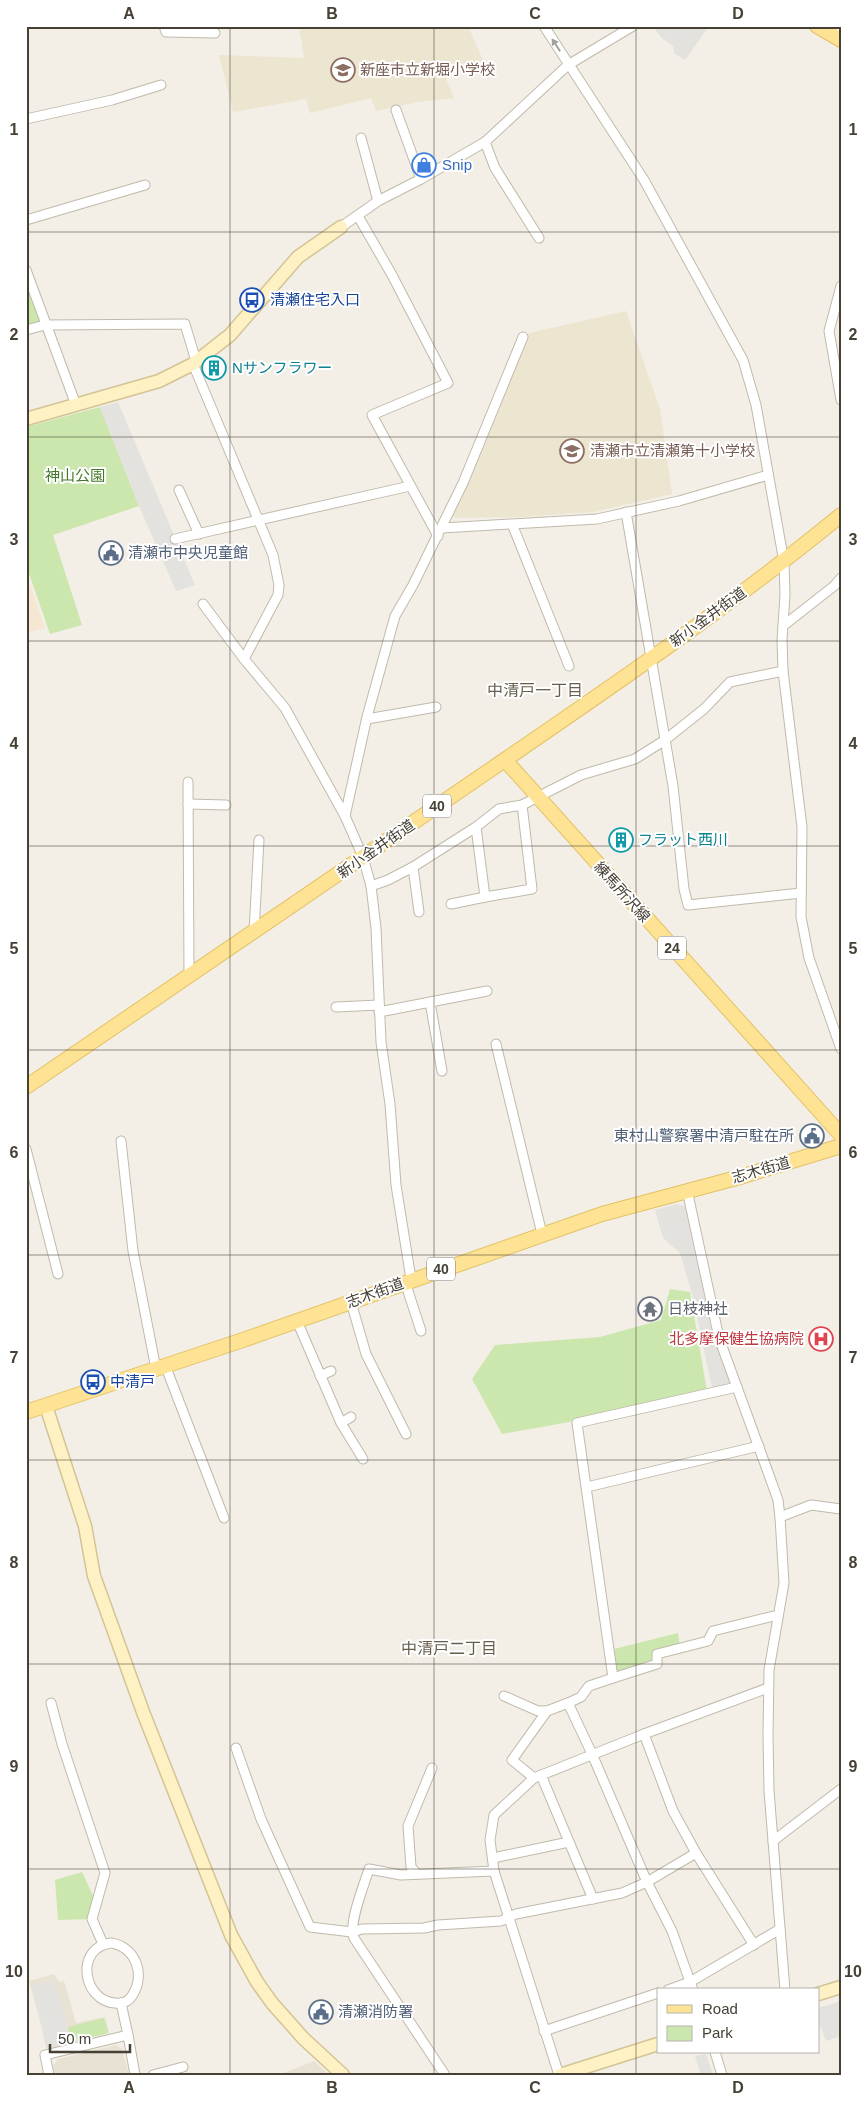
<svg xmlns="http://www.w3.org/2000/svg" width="867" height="2101" font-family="Arial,'Noto Sans JP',sans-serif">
<rect width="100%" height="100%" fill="#f3efe6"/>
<g fill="#e7e2d4">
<path d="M54 1974 59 1982 64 1981 76 2023 105 2017 109 2033 48 2049 29 1981Z"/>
<path d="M116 2045 122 2049 129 2075H55L53 2066 58 2059Z"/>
<path d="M314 2061 329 2075H279Z"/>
</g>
<path fill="#f5e7d1" d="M26 573 45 628 26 633Z"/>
<g fill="#ece5d0">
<path d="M299 26H468L483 60 446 79 454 98 418 102 376 111 371 98 310 113 306 99 233 112 219 55 304 58Z"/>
<path d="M626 311 660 409 672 494 593 512 520 517 455 518 451 513 529 333Z"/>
</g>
<g fill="#cce7ae">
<path d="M26 281 41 322 26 326Z"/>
<path d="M100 407 139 506 53 535 82 625 50 634 26 565V427Z"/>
<path d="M670 1289 690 1292 707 1391 575 1421 502 1434 472 1379 495 1345 600 1337 661 1320Z"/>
<path d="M678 1633 680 1648 657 1654V1664L613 1678 610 1650Z"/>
<path d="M82 1872 96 1902 92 1919 58 1920 55 1880Z"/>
<path d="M104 2018 109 2033 71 2042 68 2027Z"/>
</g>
<g fill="#e4e2de">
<path d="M652 26H709L685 60 674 53 673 46 662 38Z"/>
<path d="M118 402 195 585 176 591 139 506 100 407Z"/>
<path d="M677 1204 685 1206 713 1338 730 1381 728 1384 712 1388 692 1294 680 1253 663 1238 655 1210Z"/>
<path d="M55 1982 71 2042 46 2048 32 1984Z"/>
<path d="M841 2001V2036L826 2041 821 2027 818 2028V2008Z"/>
<path d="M706 2054 713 2075H701L695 2056Z"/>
</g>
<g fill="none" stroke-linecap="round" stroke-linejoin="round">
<g stroke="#c1baab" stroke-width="11">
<g id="street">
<path d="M164 26 166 32 215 33"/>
<path d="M544 26 644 180 743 360 756 405 784 562 785 595 782 640 783 671 802 827 801 917 809 958 841 1049"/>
<path d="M839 26 841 31"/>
<path d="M396 110 421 179"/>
<path d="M26 119 112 100 161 85"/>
<path d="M361 138 378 201"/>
<path d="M485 142 495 168 539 238"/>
<path d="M358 216 392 275 448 383 372 415 438 536"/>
<path d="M26 220 145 185"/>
<path d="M341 227 378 201 421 179 485 142 568 65 633 26"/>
<path d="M26 270 76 405"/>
<path d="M841 286 829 331 841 400"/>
<path d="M26 330 45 325 185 324 196 361"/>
<path d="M193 364 273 555 279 585 278 595 244 659"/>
<path d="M179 490 199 534"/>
<path d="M626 512 673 786 684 889 688 905 801 893"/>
<path d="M512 524 569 666"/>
<path d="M442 528 597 519 679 501 768 475"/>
<path d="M175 539 410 486"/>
<path d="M203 604 244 659 285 708 345 816 363 857 371 886 376 928 381 1042 390 1104 396 1185 411 1279"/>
<path d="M783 626 834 586 841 578"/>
<path d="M367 719 436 707"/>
<path d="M188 782 189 976"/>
<path d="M188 804 226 805"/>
<path d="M345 816 367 717 395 616 413 585 463 483 523 337"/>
<path d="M476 827 485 897 532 889 522 805"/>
<path d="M413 867 419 912"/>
<path d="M371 886 388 880 413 867 476 827 499 809 522 805 581 775 635 759 665 740 704 709 730 682 783 671"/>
<path d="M451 904 485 897"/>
<path d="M254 932 259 840"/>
<path d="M430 1002 442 1071"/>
<path d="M336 1007 379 1005"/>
<path d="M379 1012 487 991"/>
<path d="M496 1044 542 1234"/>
<path d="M121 1141 133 1251 156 1369"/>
<path d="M26 1149 58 1274"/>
<path d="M687 1190 719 1338 769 1475 778 1500 780 1517 784 1583 769 1670 768 1735 769 1791 785 1990"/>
<path d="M405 1282 421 1331"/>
<path d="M351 1302 366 1354 406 1434"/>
<path d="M297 1321 341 1423 363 1459"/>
<path d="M165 1365 224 1518"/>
<path d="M320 1376 331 1371"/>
<path d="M341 1423 351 1417"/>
<path d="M587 1487 759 1446"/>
<path d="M780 1517 811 1505 841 1509"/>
<path d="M613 1678 657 1664V1654L708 1641 713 1631 778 1615"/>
<path d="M504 1696 538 1711H547L568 1703"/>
<path d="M51 1703 62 1744 105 1873 92 1919 103 1944"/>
<path d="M644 1734 673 1811 696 1853 754 1945"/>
<path d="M236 1748 261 1819 310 1927 352 1932 362 1929 424 1928 438 1925 501 1921 516 1914 622 1893 647 1882 696 1853"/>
<path d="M541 1775 593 1899"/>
<path d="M534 1778 512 1760 547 1711"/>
<path d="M773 1841 841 1789"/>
<path d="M493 1858 569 1842"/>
<path d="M417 1874 411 1867 408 1826 432 1768"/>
<path d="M111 1943C136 1947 146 1975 132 1996 128 2002 122 2004 115 2003 83 2001 74 1948 111 1943Z"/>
<path d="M668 1990 690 1982 780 1929"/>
<path d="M693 1990 672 1931 647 1882 592 1754 568 1703 581 1697 589 1686 613 1678 577 1423 737 1387"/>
<path d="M121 2003 128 2035"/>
<path d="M544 2031 658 1993"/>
<path d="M715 2052 722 2075"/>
<path d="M49 2075 45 2055 128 2035 135 2075"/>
<path d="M153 2075 183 2067"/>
<path d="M445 2075 354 1938C348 1924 364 1885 369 1869L401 1875 494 1871"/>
<path d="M559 2075 494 1871 490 1840 494 1815 534 1778 644 1734 768 1688"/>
</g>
</g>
<g stroke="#d3c496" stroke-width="15">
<g id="secondary">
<path d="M26 419 159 381 193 364 230 335 298 257 341 227"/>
<path d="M46 1406 85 1526 94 1576 143 1712 231 1935 257 1982 272 2003 303 2038 343 2075"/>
<path d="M818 1994 841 1987"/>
<path d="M560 2075 658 2044"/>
</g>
</g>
<g stroke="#e3c164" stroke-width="16">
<g id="primary">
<path d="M817 26 841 40"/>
<path d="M505 760 841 1135"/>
<path d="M26 1087C182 981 338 875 493 768 611 687 730 606 841 515"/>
<path d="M26 1412 243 1340 602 1214 740 1177 841 1146"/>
</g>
</g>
<use href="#street" stroke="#fff" stroke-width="9"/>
<use href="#secondary" stroke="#fef2c4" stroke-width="12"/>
<use href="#primary" stroke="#fee394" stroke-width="14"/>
</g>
<defs><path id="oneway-solid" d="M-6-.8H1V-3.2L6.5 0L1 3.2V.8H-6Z" transform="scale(1.25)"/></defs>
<use fill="#a2a09a" href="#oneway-solid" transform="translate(556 45) rotate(-123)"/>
<path fill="none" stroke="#464035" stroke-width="1" stroke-opacity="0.55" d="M230 26V2075M434 26V2075M636 26V2075M26 232H841M26 437H841M26 641H841M26 846H841M26 1050H841M26 1255H841M26 1460H841M26 1664H841M26 1869H841"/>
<defs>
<g id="school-ring" transform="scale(1.25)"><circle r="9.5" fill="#fff" stroke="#8d6e63" stroke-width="1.5"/><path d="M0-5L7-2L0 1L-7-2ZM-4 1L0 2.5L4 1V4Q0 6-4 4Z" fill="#8d6e63"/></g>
<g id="shop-ring" transform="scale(1.25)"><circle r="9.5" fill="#fff" stroke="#3f7fe0" stroke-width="1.5"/><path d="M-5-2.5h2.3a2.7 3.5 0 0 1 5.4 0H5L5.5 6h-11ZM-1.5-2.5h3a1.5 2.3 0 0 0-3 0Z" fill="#3f7fe0"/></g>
<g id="bus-ring" transform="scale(1.25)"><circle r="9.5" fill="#fff" stroke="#1a4fb4" stroke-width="1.5"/><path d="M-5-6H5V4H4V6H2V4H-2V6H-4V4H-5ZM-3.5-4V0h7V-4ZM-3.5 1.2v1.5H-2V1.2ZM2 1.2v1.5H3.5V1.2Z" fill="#1a4fb4"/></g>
<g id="building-ring" transform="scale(1.25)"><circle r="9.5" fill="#fff" stroke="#0f9aa8" stroke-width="1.5"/><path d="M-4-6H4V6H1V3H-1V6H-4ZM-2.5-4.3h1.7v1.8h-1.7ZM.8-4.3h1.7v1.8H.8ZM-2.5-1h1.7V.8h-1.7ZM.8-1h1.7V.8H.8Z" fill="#0f9aa8"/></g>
<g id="civic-ring" transform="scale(1.25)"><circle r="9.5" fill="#fff" stroke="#5c6f8a" stroke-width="1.5"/><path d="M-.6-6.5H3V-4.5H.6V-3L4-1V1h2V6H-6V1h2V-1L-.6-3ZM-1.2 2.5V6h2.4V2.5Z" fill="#5c6f8a"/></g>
<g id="temple-ring" transform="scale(1.25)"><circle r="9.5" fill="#fff" stroke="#6b7280" stroke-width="1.5"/><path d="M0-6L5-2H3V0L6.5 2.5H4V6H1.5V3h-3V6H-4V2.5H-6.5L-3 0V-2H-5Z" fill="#6b7280"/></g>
<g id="hospital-ring" transform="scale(1.25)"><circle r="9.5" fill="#fff" stroke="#e0444e" stroke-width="1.5"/><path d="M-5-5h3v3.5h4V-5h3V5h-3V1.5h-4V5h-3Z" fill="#e0444e"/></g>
</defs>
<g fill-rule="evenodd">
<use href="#school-ring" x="343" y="70"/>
<use href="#shop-ring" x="424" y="165"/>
<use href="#bus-ring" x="252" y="300"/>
<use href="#building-ring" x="214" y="368"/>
<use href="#school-ring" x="572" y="451"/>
<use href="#civic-ring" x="111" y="553"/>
<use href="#building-ring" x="621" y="840"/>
<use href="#civic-ring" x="812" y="1136"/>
<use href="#temple-ring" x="650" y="1309"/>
<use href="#hospital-ring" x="821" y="1339"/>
<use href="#bus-ring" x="93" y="1382"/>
<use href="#civic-ring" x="321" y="2012"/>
</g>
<g text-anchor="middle" stroke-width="4" stroke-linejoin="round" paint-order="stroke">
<g fill="#fff" stroke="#7e7972" stroke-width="1">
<rect x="423" y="794.5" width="28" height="23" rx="4"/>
<rect x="658" y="936.5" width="28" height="23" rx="4"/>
<rect x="427" y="1257.5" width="28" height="23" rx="4"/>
</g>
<g font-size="14" font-weight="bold" fill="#464035">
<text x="437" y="811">40</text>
<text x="672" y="953">24</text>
<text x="441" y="1274">40</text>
</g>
<g font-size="15" fill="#785e54" stroke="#fff" text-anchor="start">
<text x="360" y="75">新座市立新堀小学校</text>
<text x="590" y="456">清瀬市立清瀬第十小学校</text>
</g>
<g font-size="15" fill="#366cbe" stroke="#fff" text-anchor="start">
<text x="442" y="170">Snip</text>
</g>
<g font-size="15" fill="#164399" stroke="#fff" text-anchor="start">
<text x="270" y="305">清瀬住宅入口</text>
<text x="110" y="1387">中清戸</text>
</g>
<g font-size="15" fill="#0d838f" stroke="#fff" text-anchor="start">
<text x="232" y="373">Nサンフラワー</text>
<text x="638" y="845">フラット西川</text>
</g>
<g font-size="15" fill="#447729" stroke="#fff">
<text x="75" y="481">神山公園</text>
</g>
<g font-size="15" fill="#4e5e75" stroke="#fff" text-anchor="start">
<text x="128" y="558">清瀬市中央児童館</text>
<text x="794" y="1141" text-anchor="end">東村山警察署中清戸駐在所</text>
<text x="338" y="2017">清瀬消防署</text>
</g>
<g font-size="15" fill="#464035" stroke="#fff">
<text transform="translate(708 617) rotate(-36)" y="5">新小金井街道</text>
<text transform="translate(376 849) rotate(-35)" y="5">新小金井街道</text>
<text transform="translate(622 892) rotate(48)" y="5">練馬所沢線</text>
<text transform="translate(761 1170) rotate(-16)" y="5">志木街道</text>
<text transform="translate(375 1293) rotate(-20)" y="5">志木街道</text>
</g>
<g font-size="15" fill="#5b616d" stroke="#fff" text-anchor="start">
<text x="668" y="1314">日枝神社</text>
</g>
<g font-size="15" fill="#be3a42" stroke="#fff" text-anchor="end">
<text x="804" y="1344">北多摩保健生協病院</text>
</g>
<g font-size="16" fill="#685e4c" stroke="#fff">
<text x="535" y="696">中清戸一丁目</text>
<text x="449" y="1654">中清戸二丁目</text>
</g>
</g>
<rect width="867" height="2101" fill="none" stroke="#ffffff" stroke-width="55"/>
<rect x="657" y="1988" width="162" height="65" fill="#ffffff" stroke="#b5b3ae"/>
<rect x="667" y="2005" width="25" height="8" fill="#fee394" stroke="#b5b3ae"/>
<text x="702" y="2014" font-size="15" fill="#464035">Road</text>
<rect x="667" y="2026" width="25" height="15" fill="#cce7ae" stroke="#b5b3ae"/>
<text x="702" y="2038" font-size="15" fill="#464035">Park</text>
<path d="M50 2044v8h80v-8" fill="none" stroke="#464035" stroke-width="2.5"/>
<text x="58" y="2044" font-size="15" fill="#464035" stroke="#ffffff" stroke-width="4" paint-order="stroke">50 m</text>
<rect x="28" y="28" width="812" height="2046" fill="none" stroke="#464035" stroke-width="2"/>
<g font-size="16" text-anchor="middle" font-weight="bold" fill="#464035">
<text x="129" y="19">A</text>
<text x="332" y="19">B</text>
<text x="535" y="19">C</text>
<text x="738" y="19">D</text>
<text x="14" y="135">1</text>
<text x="853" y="135">1</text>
<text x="14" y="340">2</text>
<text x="853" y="340">2</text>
<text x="14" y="545">3</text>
<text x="853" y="545">3</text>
<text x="14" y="749">4</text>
<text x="853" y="749">4</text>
<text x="14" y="954">5</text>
<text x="853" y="954">5</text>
<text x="14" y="1158">6</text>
<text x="853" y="1158">6</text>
<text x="14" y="1363">7</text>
<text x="853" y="1363">7</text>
<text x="14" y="1568">8</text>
<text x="853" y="1568">8</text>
<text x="14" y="1772">9</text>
<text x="853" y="1772">9</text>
<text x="14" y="1977">10</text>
<text x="853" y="1977">10</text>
<text x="129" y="2093">A</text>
<text x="332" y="2093">B</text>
<text x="535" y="2093">C</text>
<text x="738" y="2093">D</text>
</g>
</svg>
